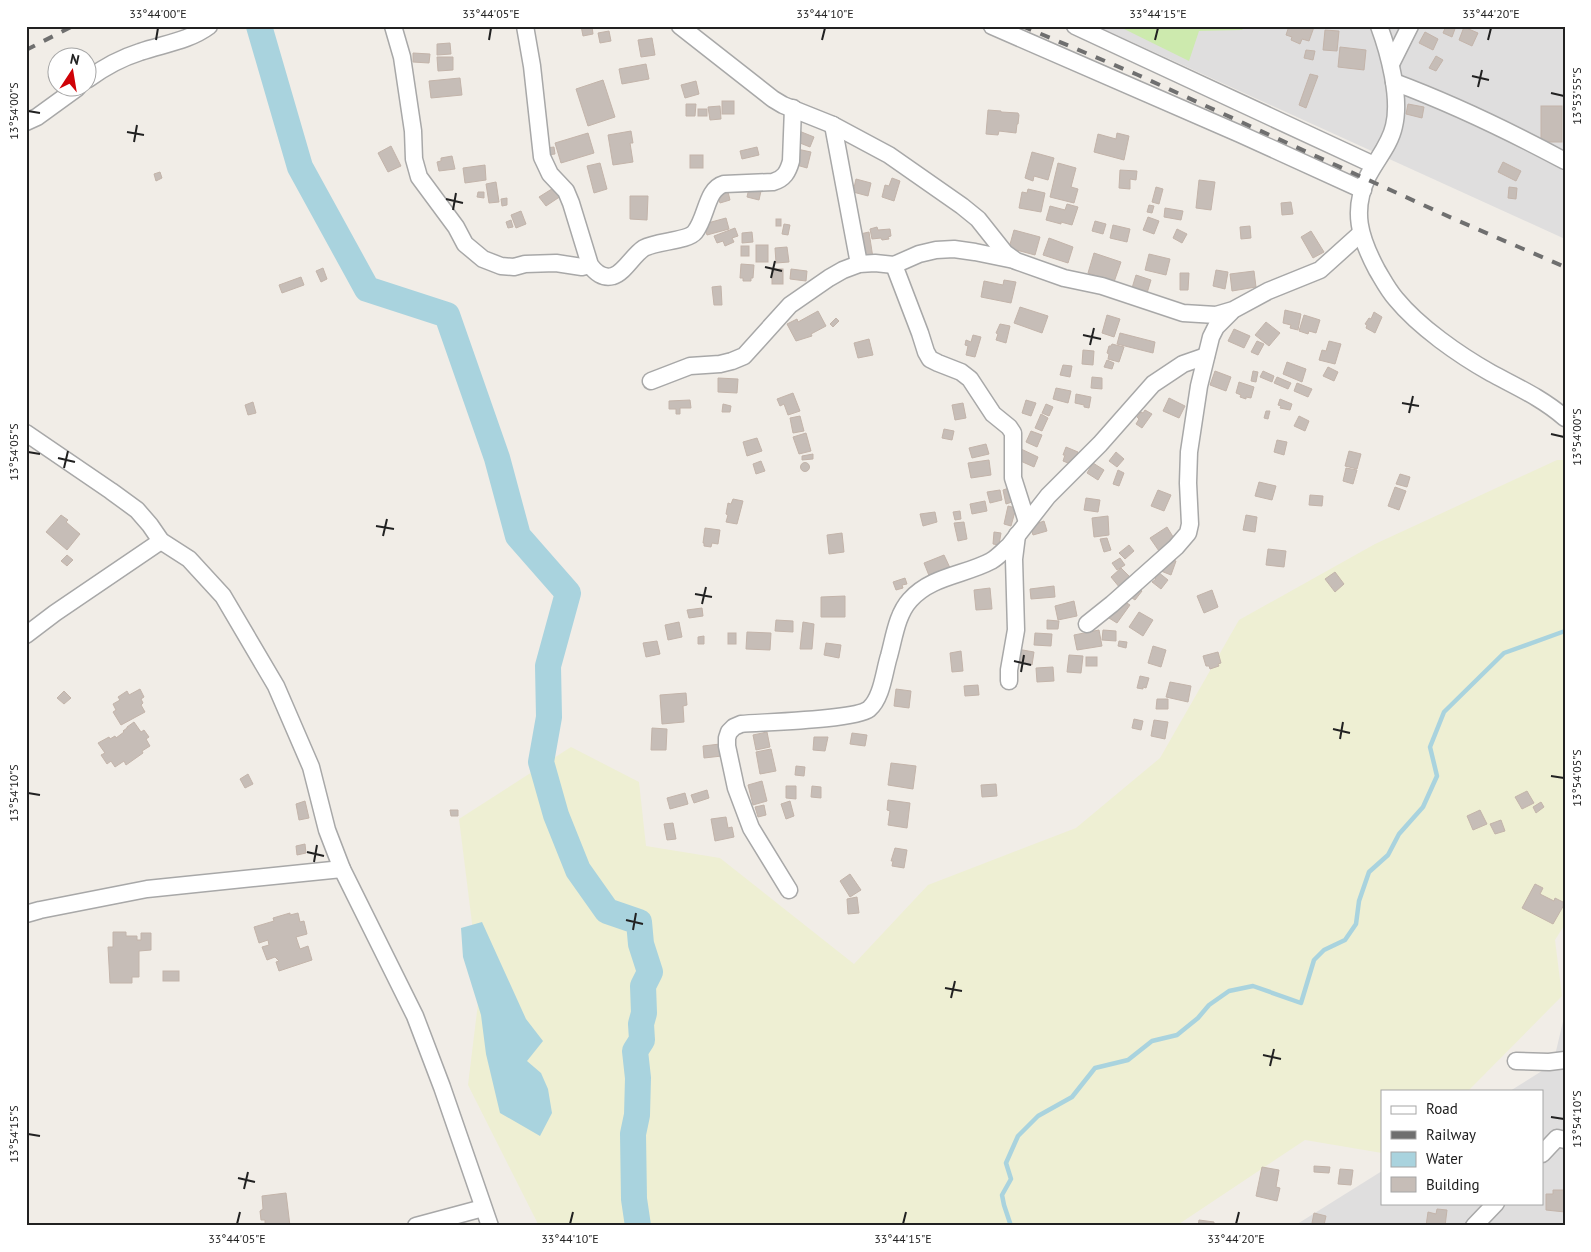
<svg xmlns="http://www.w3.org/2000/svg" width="1591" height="1252" font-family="'PT Sans',sans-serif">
<rect width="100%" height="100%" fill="#f1ede7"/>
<g fill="#dfdede">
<path d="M1097 26H1565V239Z"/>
<path d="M1565 1013V1226H1294L1382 1171V1203H1542V1091H1510L1553 1064Z"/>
</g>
<path fill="#eeefd3" d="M1557 460H1565V924L1555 940 1562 996 1468 1091H1382V1153L1305 1140 1176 1226H539L468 1085 480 987 459 819 571 747 639 782 646 846 720 858 854 964 928 885 1076 828 1160 758 1239 620 1375 544Z"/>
<path fill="#cdeaae" d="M1118 26H1245L1242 30 1199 31 1189 61Z"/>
<path fill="#a9d3de" d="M482 922 526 1019 543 1041 527 1061 541 1073 548 1089 552 1113 540 1136 500 1113 486 1054 481 1015 463 957 461 928Z"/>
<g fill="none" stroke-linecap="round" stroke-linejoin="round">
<path stroke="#a9d3de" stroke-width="4.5" d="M1011 1226 1004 1205 1002 1195 1011 1179 1006 1163 1018 1136 1038 1116 1072 1097 1095 1068 1128 1060 1152 1041 1177 1035 1198 1018 1209 1005 1229 991 1253 986 1301 1003 1314 960 1324 950 1345 940 1356 924 1359 901 1369 872 1388 855 1399 834 1423 807 1437 776 1430 747 1444 712 1504 653 1565 631"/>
<path stroke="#a9d3de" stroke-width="26" d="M259 26 300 167 367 289 447 315 497 458 518 536 568 593 548 666 549 717 541 762 556 815 578 870 607 911 639 922 641 944 650 972 643 986 644 1013 641 1024 642 1040 635 1051 638 1078 637 1115 633 1134 634 1199 638 1226"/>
</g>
<g fill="#c6bdb7" stroke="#c3b4aa">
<path d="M581 26H592L593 34 583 36Z"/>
<path d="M1289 26 1314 27 1309 41 1302 39 1300 44 1291 40 1292 37 1286 35Z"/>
<path d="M1446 26H1456L1452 37 1443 33Z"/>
<path d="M1464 27 1478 33 1472 46 1459 40Z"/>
<path d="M1325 30 1339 31 1337 51 1323 50Z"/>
<path d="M609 31 611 41 600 43 598 33Z"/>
<path d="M1425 32 1438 39 1433 50 1419 43Z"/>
<path d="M652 38 655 55 641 57 638 40Z"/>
<path d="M450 43 451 54 437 55V44Z"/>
<path d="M1340 47 1366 50 1364 70 1338 67Z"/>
<path d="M1306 50 1315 51 1313 60 1304 58Z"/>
<path d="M413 53 430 54 429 63 413 62Z"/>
<path d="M1436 56 1443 60 1436 71 1429 68Z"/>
<path d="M437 57H453V70L438 71Z"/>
<path d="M646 64 649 79 622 84 619 69Z"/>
<path d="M1310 74 1318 76 1306 108 1299 105Z"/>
<path d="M460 78 462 95 431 98 429 81Z"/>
<path d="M603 80 615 117 588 126 576 89Z"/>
<path d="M696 81 699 94 685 98 681 85Z"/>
<rect x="722" y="101" width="12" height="13"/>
<path d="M686 104H696L695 116H686Z"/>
<path d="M1408 104 1424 107 1422 118 1406 114Z"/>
<path d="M720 106 721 119 710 120 708 107Z"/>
<rect x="1541" y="106" width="21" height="36"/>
<rect x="698" y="109" width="9" height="7"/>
<path d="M988 110 1001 111V112L1018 113 1019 115 1018 124H1017L1016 133 999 131 998 135 986 134Z"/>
<path d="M631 131 633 143H630L633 162 613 165 608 135Z"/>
<path d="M799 131 814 137 810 147 795 141Z"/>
<path d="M588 133 594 153 561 163 555 143Z"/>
<path d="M1117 133 1129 136 1124 160 1094 152 1098 134 1116 139Z"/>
<path d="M391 146 401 166 388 172 378 153Z"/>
<path d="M554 147 555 154 547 155 546 148Z"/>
<path d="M757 147 759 155 742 159 740 151Z"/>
<path d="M797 149 811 152 807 168 793 164Z"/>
<path d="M1032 152 1054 158 1048 180 1034 176 1033 181 1025 178Z"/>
<rect x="690" y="155" width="13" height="13"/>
<path d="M452 156 455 169 439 171 437 162 441 161V158Z"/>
<path d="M1503 162 1521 171 1516 181 1498 172Z"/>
<path d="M600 163 607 189 594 193 587 166Z"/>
<path d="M1058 163 1076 168 1071 187 1078 189 1074 203 1050 197Z"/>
<path d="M485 165 486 180 465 183 463 168Z"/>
<path d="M1120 170 1137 171 1136 180 1130 179V189L1119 188Z"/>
<path d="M160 172 162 178 156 181 154 174Z"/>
<path d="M892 178 900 181 894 201 882 197 885 185 889 186Z"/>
<path d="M856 179 871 183 868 196 853 192Z"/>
<path d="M1199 180 1215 182 1211 210 1196 208Z"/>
<path d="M496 182 499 202 489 203 486 184Z"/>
<path d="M555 187 561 196 546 206 539 197Z"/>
<path d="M1156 187 1163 189 1159 204 1152 202Z"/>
<path d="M1509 187 1517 188 1516 199 1508 198Z"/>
<path d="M727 188 730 200 720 203 716 191Z"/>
<path d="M749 188 761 191 759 200 747 197Z"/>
<path d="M1028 189 1045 193 1041 212 1019 208 1022 192 1027 193Z"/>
<path d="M478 192H484V198L477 197Z"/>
<path d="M630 196H648L647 220 630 219Z"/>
<path d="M507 198V205L502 206 501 199Z"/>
<path d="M1291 202 1293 214 1282 215 1281 203Z"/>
<path d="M1067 204 1078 207 1072 225 1061 222V224L1046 220 1050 206 1065 210Z"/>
<path d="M1149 205 1154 206 1152 213 1147 212Z"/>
<path d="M1165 208 1183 211 1181 220 1164 217Z"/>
<path d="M521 211 526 224 516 228 511 215Z"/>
<path d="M1148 217 1159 221 1154 234 1143 230Z"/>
<path d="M726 218 729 229 707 235 704 224Z"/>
<rect x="776" y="219" width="5" height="7"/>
<path d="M511 220 513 227 508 228 506 222Z"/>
<path d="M1095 221 1106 224 1103 234 1092 231Z"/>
<path d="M784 224 790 225 788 235 782 234Z"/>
<path d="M1113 225 1130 229 1127 242 1110 238Z"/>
<path d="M1250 226 1251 238 1241 239 1240 227Z"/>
<path d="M877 227 878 230 890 229 891 236 888 237 889 239 882 240 881 238 872 239 870 229Z"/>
<path d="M735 228 738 236 732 238 734 242 725 246 723 241 717 243 714 236Z"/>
<path d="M1177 229 1187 234 1182 243 1173 238Z"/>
<path d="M1014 230 1040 237 1035 255 1009 248Z"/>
<path d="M1311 231 1324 252 1313 258 1301 237Z"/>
<path d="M752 232 753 242 742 243V233Z"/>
<path d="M869 232 873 258 864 259 860 234Z"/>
<path d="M1049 238 1073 247 1068 263 1043 255Z"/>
<rect x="756" y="245" width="12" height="17"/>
<rect x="741" y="246" width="8" height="10"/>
<path d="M787 247 789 262 776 263 775 248Z"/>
<path d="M1094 253 1121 262 1114 282 1088 273Z"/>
<path d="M1149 254 1170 259 1166 275 1145 270Z"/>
<path d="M741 264 754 265 753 278H751V281H743V278H740Z"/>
<path d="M323 268 327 279 321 282 316 271Z"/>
<rect x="772" y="269" width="11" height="15"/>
<path d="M791 269 807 271 806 281 790 279Z"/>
<path d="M1216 270 1228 272 1225 289 1213 286Z"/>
<path d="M1254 271 1256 287 1232 291 1230 274Z"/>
<path d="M1180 273H1189L1188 290H1180Z"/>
<path d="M1136 275 1151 280 1147 293 1132 288Z"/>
<path d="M301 277 304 285 282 293 279 285Z"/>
<path d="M1004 280 1016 282 1011 303 981 297 984 281 1003 285Z"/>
<path d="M721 286 722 305H714L712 287Z"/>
<path d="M1020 307 1048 316 1042 333 1014 323Z"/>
<path d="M1285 310 1301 314 1298 330 1290 328 1291 325 1283 323Z"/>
<path d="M818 311 826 326 811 334 812 336 796 341 787 324 797 319 798 322Z"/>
<path d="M1374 312 1382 317 1375 333 1366 328 1367 325 1365 324 1369 318 1371 319Z"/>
<path d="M1107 315 1120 319 1114 337 1102 333Z"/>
<path d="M1304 315 1320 320 1316 333 1309 331 1308 334 1299 331Z"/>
<path d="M836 318 839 321 833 327 830 324Z"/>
<path d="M1266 322 1280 333 1269 346 1255 335Z"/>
<path d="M1000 324 1010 326 1006 343 996 340 998 334 996 333Z"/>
<path d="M1234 329 1250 336 1244 348 1228 341Z"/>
<path d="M1120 333 1155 342 1153 353 1117 344Z"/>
<path d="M973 335 981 337 975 357 966 355 968 346 965 345 966 340 971 342Z"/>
<path d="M869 339 873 355 858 358 854 343Z"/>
<path d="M1257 341 1264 344 1258 355 1251 352Z"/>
<path d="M1329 341 1341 344 1335 364 1319 360 1322 350 1326 351Z"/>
<path d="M1112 344 1124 347 1119 362 1108 359 1109 354 1107 353 1109 346H1111Z"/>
<path d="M1083 350 1094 351 1093 365 1082 364Z"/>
<path d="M1107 360 1114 363 1112 369 1104 367Z"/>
<path d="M1287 362 1306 369 1302 382 1283 374Z"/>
<path d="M1063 365 1072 366 1070 377 1060 375Z"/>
<path d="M1328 367 1338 372 1334 381 1323 376Z"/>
<path d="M1215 371 1231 377 1226 391 1210 385Z"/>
<path d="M1253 371 1258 372 1256 382 1251 381Z"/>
<path d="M1263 371 1274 376 1272 382 1260 377Z"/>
<path d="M1092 377 1102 378V389L1091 388Z"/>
<path d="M1277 377 1291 383 1288 389 1274 383Z"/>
<path d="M718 378 738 379 737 393 718 392Z"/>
<path d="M1239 382 1254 387 1251 398 1246 397V399L1240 397 1241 395 1236 393Z"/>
<path d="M1297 383 1312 389 1308 397 1294 391Z"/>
<path d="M1056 388 1071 391 1068 403 1053 399Z"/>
<path d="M793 393 800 411 788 415 784 404 780 406 777 399Z"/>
<path d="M1076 394 1091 397 1089 408 1084 407V405L1075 403Z"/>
<path d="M1169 398 1185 406 1179 418 1163 411Z"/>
<path d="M1280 399 1292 404 1290 410 1280 408 1281 406 1278 405Z"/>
<path d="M690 400 691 408H680V414H676V409H669V401Z"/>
<path d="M1026 400 1036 403 1031 416 1022 413Z"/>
<path d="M253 402 256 413 248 415 245 405Z"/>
<path d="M963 403 966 418 955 420 952 405Z"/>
<path d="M723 404 731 406 730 412H722Z"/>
<path d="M1046 404 1053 407 1049 416 1042 413Z"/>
<path d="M1145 410 1152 414 1142 428 1136 424 1139 419 1137 417 1141 412 1143 413Z"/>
<path d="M1266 411H1270L1268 419 1264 418Z"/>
<path d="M1041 414 1048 418 1042 431 1035 428Z"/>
<path d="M800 416 804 431 793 433 790 418Z"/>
<path d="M1299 416 1309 421 1305 431 1294 426Z"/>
<path d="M944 429 954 431 952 440 942 438Z"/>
<path d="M1031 431 1042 435 1037 447 1026 442Z"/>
<path d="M806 433 811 451 799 454 793 437Z"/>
<path d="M757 438 762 451 747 456 743 442Z"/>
<path d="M1277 440 1287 442 1284 455 1274 452Z"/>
<path d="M986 444 989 454 972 458 969 448Z"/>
<path d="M1066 447 1078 452 1073 465 1063 461 1065 455H1063Z"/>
<path d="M1021 449 1038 457 1034 467 1016 459Z"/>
<path d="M1349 451 1361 454 1357 469 1345 466Z"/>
<path d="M1116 452 1124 459 1117 467 1109 461Z"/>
<path d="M813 454V459L802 460V456Z"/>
<path d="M989 460 991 475 971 478 968 463Z"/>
<path d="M761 461 765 471 756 474 753 464Z"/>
<circle cx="805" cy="467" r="4.5"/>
<path d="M1093 463 1104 470 1098 480 1087 473Z"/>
<path d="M1346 468 1357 470 1353 484 1343 481Z"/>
<path d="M1118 470 1124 473 1119 486 1113 484Z"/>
<path d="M1400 474 1410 477 1407 487 1396 484Z"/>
<path d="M1259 482 1276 486 1272 500 1255 496Z"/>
<path d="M1395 487 1406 491 1399 510 1388 506Z"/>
<path d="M1009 488 1012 502 1006 504 1003 490Z"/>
<path d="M1000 490 1002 500 990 503 987 492Z"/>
<path d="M1158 490 1171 495 1164 511 1151 506Z"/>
<path d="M1310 495 1323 496 1322 506 1309 505Z"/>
<path d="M1086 498 1100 500 1098 512 1084 510Z"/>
<path d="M733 499 743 501 737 524 726 522 728 515 726 514 728 503 731 504Z"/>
<path d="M985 501 987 511 972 514 970 504Z"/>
<path d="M1008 506 1016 508 1011 526 1004 524Z"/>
<path d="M960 511 961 519 955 520 953 512Z"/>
<path d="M935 512 937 522 923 526 920 514Z"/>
<path d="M61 515 68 520 66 522 80 534 67 550 46 532Z"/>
<path d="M1246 515 1257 517 1255 532 1243 530Z"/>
<path d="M1108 516 1109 535 1094 537 1092 518Z"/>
<path d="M1044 521 1047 531 1033 535 1030 526Z"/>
<path d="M964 522 967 539 958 541 954 523Z"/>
<path d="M1167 527 1175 540 1159 551 1150 538Z"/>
<path d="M705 528 720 530 718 544 712 543 711 547 704 546V543H703Z"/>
<path d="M994 532 1001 533 999 545 993 544Z"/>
<path d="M842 533 844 552 829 554 827 535Z"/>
<path d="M1107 538 1111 550 1104 552 1100 539Z"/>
<path d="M1129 545 1134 551 1125 559 1119 553Z"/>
<path d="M1268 549 1286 551 1284 567 1266 565Z"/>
<path d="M67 555 73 560 67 566 61 561Z"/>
<path d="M944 555 951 570 930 578 924 563Z"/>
<path d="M1120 558 1125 565 1117 570 1112 563Z"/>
<path d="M1166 558 1176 561 1171 575 1161 571Z"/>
<path d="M1121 568 1131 578 1120 588 1111 577Z"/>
<path d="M1158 572 1168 580 1161 589 1152 582 1156 579 1154 577Z"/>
<path d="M1335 572 1344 584 1335 592 1325 579Z"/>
<path d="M905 578 907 584 902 585 903 588 896 590 893 582Z"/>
<path d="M1054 586 1055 597 1031 599 1030 589Z"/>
<path d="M1136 587 1142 591 1135 600 1129 596Z"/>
<path d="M990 588 992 609 976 610 974 590Z"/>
<path d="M1212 590 1218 607 1204 613 1197 596Z"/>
<path d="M845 596V617H821V597Z"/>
<path d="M1122 600 1130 605 1117 623 1109 618Z"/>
<path d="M1074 601 1077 616 1058 620 1055 606Z"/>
<path d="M702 608 703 616 689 618 687 610Z"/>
<path d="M1139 612 1153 620 1143 636 1129 627Z"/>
<path d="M776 620 793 621V632L775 631Z"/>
<path d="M1047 620 1059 621 1058 629H1047Z"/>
<path d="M679 622 682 637 668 640 665 625Z"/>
<path d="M803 622 814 624 812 649H800Z"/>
<path d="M1099 630 1102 646 1077 650 1074 635Z"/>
<path d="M1103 630 1116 631V641L1102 640Z"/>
<path d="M747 632 771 633 770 650 746 649Z"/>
<rect x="728" y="633" width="8" height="11"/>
<path d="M1035 633 1052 634 1051 646 1034 645Z"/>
<path d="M704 636V644H698V637Z"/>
<path d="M657 641 660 654 646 657 643 643Z"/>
<path d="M1119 641 1127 642 1126 648 1118 646Z"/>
<path d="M826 643 841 645 839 658 824 655Z"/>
<path d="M1153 646 1166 650 1161 667 1148 663Z"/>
<path d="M1017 649 1034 652 1032 665 1015 662Z"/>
<path d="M961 651 963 671 952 672 950 653Z"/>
<path d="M1218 652 1221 663 1218 664 1219 666 1210 669 1209 666H1206L1203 656Z"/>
<path d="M1069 655 1083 656 1081 673 1067 672Z"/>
<rect x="1086" y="657" width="11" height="9"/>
<path d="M1053 667 1054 681 1037 682 1036 668Z"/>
<path d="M1140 676 1149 678 1146 688 1143 687V689L1137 688Z"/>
<path d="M1170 682 1191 686 1188 702 1166 697Z"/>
<path d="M978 685 979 695 965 696 964 686Z"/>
<path d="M140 689 144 697 141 699 143 703 141 705 145 712 121 725 113 712 116 710 113 704 120 700 118 697 127 691 129 695Z"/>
<path d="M896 689 911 691 909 708 894 706Z"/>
<path d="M64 691 71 698 64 704 57 698Z"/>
<path d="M686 693 687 705 683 706 684 722 662 724 660 695Z"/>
<path d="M1157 699H1168V709H1156Z"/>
<path d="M1134 719 1143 721 1141 730 1132 728Z"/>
<path d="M1154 720 1168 722 1165 739 1151 736Z"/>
<path d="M134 722 141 732 144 730 149 737 146 739 150 746 142 751 143 753 126 765 124 761 115 767 111 761 107 764 101 755 105 753 98 743 109 737 110 739 115 736 116 738 124 732 123 731 127 728V727Z"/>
<path d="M652 728 667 729 666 750H651Z"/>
<path d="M767 732 770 747 756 750 753 735Z"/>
<path d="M852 733 867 735 865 746 850 744Z"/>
<path d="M814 737H828L825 751 813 750Z"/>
<path d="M720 744 722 756 704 758 703 746Z"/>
<path d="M771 749 776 771 760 774 756 752Z"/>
<path d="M891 763 916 766 913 789 888 785Z"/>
<path d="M796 766 805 767 804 776 795 775Z"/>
<path d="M248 774 253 784 245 788 240 779Z"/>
<path d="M762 781 767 801 753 805 748 785Z"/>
<path d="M996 784 997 796 982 797 981 785Z"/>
<path d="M786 786H796V799L786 798Z"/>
<path d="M812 786 821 787V798L811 797Z"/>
<path d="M707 790 709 798 694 803 691 795Z"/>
<path d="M1527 791 1534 803 1522 809 1515 797Z"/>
<path d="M685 793 688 804 670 809 667 798Z"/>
<path d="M888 800 910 803 907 828 888 825 890 811 887 810Z"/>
<path d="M305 801 309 818 299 820 296 804Z"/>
<path d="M790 801 794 816 786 819 781 804Z"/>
<path d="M1541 802 1544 807 1536 813 1533 807Z"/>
<path d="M764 805 766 815 758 817 755 807Z"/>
<path d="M450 810H458V816H451Z"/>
<path d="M1480 810 1487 824 1473 830 1467 816Z"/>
<path d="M726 817 728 828 732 827 734 837 715 841 711 819Z"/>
<path d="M1501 820 1505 831 1495 834 1490 824Z"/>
<path d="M673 823 676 839 667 840 664 824Z"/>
<path d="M305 844 306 853 297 855 296 846Z"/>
<path d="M895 848 907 850 904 868 892 866 893 861H891Z"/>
<path d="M850 874 861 890 850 897 840 881Z"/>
<path d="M1535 884 1543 888 1540 894 1554 901 1555 898 1565 903 1553 924 1522 908Z"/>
<path d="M857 897 859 913 848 914 847 899Z"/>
<path d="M290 913V915L298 913 300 922 304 921 307 934 296 937 300 949 308 946 312 960 279 971 276 962 279 961 275 957 267 960 262 947 269 945 268 940 259 943 254 927 274 921 273 918Z"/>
<path d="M113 932H126V936H137V940H141V933H151V950L139 951V977H132V983H110L108 947H113Z"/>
<rect x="163" y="971" width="16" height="10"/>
<path d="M1314 1166 1330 1167 1329 1173 1314 1172Z"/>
<path d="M1262 1167 1279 1170 1276 1187 1280 1188 1277 1201 1256 1196Z"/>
<path d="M1340 1169 1353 1170 1351 1185 1338 1184Z"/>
<path d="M1553 1190H1565V1212L1546 1210V1194H1553Z"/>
<path d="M286 1193 290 1226H265V1220H261L260 1211 263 1209 262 1196Z"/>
<path d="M1437 1209 1447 1210 1445 1226H1426L1428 1212 1436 1214Z"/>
<path d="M1314 1213 1326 1216 1324 1225 1312 1223Z"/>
<path d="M1199 1220 1214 1222V1226H1198Z"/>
</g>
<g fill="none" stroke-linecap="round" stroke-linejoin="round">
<g stroke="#a8a8a8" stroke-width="19">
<g id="minor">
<path d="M393 26 402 57 413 131 414 159 419 177 456 227 465 244 483 259 501 266 514 267 525 264 556 263 582 267 590 265"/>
<path d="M525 26 532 66 542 157 550 174 566 191 571 203 590 265C595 272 603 279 613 276 624 273 633 255 644 248 657 241 688 241 695 232 707 217 706 189 724 184L773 182C784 179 788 172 791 161L793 108"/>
<path d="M680 26 773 99 783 105 833 125 889 155 962 206 978 219 1005 253 1016 261 1064 278 1102 286 1183 313 1216 315 1233 310 1268 291 1320 270 1360 234"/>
<path d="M992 26 1240 134 1363 190"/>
<path d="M1075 26 1374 165"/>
<path d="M1379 26C1389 53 1401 98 1394 126 1390 145 1376 160 1368 176 1351 211 1360 238 1377 270 1383 280 1388 290 1396 299 1419 327 1459 355 1491 373 1517 387 1542 398 1565 418"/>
<path d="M1391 64 1410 26"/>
<path d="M88 79C103 68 121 58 140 52 163 44 189 41 209 26"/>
<path d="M1394 82C1453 104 1509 131 1565 161"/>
<path d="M26 122 37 117 77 88"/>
<path d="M833 125 859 264"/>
<path d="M894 265 920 333 926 352 930 359 938 363 961 372 970 379 993 414 1009 427 1013 433V478L1027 522"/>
<path d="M651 381 690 366 720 364 732 361 744 356 790 305 829 278 843 270 859 264 875 263 894 265 919 254 936 250 954 249 975 252 1014 260"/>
<path d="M26 433 111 491 137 510 150 525 161 541 189 559 223 596 276 686 311 767 327 830 342 869 415 1016 442 1087 490 1226"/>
<path d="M1087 624 1112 604 1176 547 1188 533 1190 524 1188 483 1189 452 1199 386 1211 337 1216 327 1231 312"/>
<path d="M26 635 55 613 161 541"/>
<path d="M1009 681V670L1016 630 1014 559 1017 535"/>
<path d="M789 890 751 828 736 788 727 746V738L729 732 734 727 741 724C764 722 855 720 869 709 882 698 884 672 889 656 894 638 897 614 910 600 931 576 965 575 991 561 998 557 1003 551 1009 546L1048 496 1100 444 1153 384 1183 364 1206 356"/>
<path d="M26 914 40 910 147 889 342 869"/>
<path d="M1516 1061 1549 1062 1565 1060"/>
<path d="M1542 1154 1557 1138 1565 1140"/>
<path d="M416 1226 483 1208"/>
<path d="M1474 1226 1496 1203"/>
</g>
</g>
<use href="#minor" stroke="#fff" stroke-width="16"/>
<g stroke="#6f6f6f" stroke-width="4" stroke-dasharray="10 10" stroke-linecap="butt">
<path d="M1022 26 1138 75 1454 219 1565 267"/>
<path d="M26 50 73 26"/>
</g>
</g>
<path fill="none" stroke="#212121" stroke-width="2" d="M156 40 158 28M489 40 491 28M822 40 825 28M1155 40 1158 28M1488 40 1491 28M1472 76 1489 80M1478 87 1482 70M1551 93 1564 96M28 111 40 113M127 132 144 135M134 142 137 125M446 199 463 203M453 210 456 193M765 267 782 271M771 278 775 261M1083 335 1101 339M1090 345 1094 328M1402 403 1419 406M1409 413 1413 396M1551 434 1564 437M28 452 40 454M58 458 75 462M64 468 68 451M376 526 394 529M383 536 387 519M695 594 712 597M702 604 706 587M1014 661 1031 665M1021 672 1024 655M1333 729 1350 733M1340 739 1343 722M1551 776 1564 778M28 793 40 795M307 852 324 856M314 862 317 845M626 920 643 924M633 930 636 913M945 988 962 991M951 998 955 981M1263 1055 1281 1059M1270 1066 1274 1049M1551 1117 1564 1119M28 1134 40 1136M238 1178 255 1182M244 1189 248 1172M237 1224 240 1212M570 1224 573 1212M903 1224 906 1212M1236 1224 1239 1212"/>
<rect width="1591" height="1252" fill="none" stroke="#ffffff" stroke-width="55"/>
<rect x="1381" y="1090" width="162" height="115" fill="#ffffff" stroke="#a6a6a6"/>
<rect x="1391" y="1106" width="25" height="8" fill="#ffffff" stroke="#a6a6a6"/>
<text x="1426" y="1114" font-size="15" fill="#212121">Road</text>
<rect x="1391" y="1131" width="25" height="8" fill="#6f6f6f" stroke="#a6a6a6"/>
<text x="1426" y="1140" font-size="15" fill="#212121">Railway</text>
<rect x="1391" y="1152" width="25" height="15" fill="#a9d3de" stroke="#a6a6a6"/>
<text x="1426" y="1164" font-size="15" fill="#212121">Water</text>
<rect x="1391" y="1177" width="25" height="15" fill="#c6bdb7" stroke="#a6a6a6"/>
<text x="1426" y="1190" font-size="15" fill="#212121">Building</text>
<g transform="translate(72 72) rotate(12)"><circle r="24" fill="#ffffff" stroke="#a6a6a6"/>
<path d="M0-4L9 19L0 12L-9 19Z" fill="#cf0207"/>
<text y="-8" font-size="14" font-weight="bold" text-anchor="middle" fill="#212121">N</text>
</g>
<rect x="28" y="28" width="1536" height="1196" fill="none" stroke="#212121" stroke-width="2"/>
<g font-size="12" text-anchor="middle" fill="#212121">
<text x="158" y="18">33°44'00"E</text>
<text x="491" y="18">33°44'05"E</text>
<text x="825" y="18">33°44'10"E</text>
<text x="1158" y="18">33°44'15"E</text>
<text x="1491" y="18">33°44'20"E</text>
<text transform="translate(1577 96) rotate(-90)" y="4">13°53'55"S</text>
<text transform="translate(14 111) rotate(-90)" y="4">13°54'00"S</text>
<text transform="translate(1577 437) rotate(-90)" y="4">13°54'00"S</text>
<text transform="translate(14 452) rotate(-90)" y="4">13°54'05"S</text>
<text transform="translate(1577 778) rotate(-90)" y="4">13°54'05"S</text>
<text transform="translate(14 793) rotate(-90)" y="4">13°54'10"S</text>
<text transform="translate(1577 1119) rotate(-90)" y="4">13°54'10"S</text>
<text transform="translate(14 1134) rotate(-90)" y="4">13°54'15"S</text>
<text x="237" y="1243">33°44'05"E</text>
<text x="570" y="1243">33°44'10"E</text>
<text x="903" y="1243">33°44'15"E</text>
<text x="1236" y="1243">33°44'20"E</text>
</g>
</svg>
